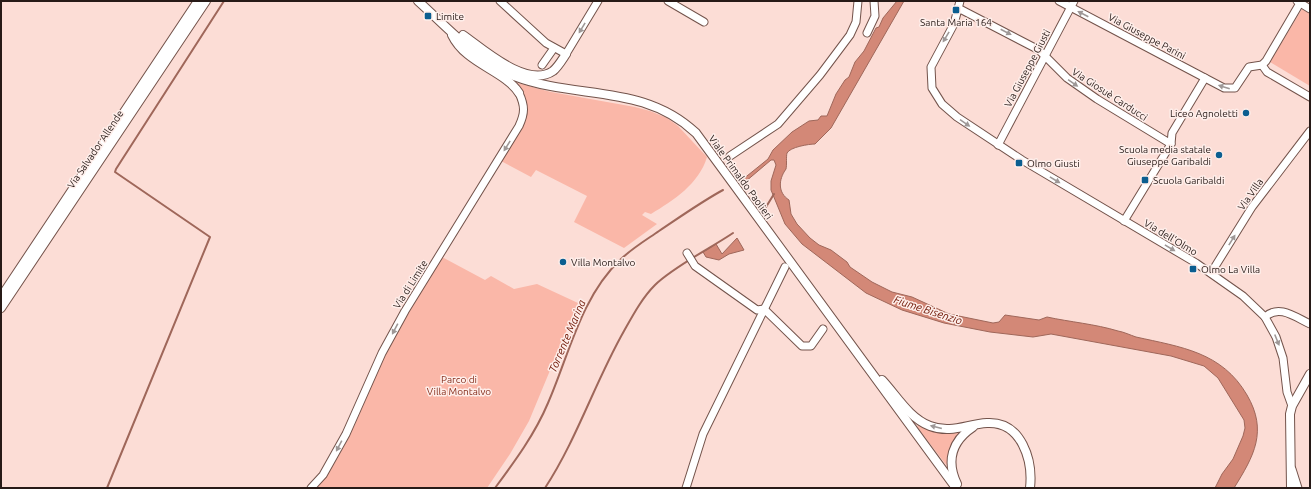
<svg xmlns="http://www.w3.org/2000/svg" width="1311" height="489" font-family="Ubuntu,sans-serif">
<rect width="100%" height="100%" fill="#fcddd6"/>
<g fill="#fab7a8">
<path d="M1302 9 1310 14V86L1270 62Z"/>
<path d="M517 83 551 92 635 107 650 111 667 118 678 126 707 157C699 184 674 200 651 214L645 212 642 215 657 224 624 248 574 222 591 188 587 196 536 170 531 177 501 161 525 115Z"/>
<path d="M442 257 485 280 491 276 514 289 537 284 578 303 529 421 510 454 487 488H316C348 452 364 400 384 357 401 322 422 290 442 257Z"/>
<path d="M919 425 946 433 960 432 951 446 947 466 918 428 917 426Z"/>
</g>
<g fill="#d38877" stroke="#9f675a">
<path d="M897 1H904L831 128 815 144C809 144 790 147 787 153 786 156 787 165 786 169 778 180 778 193 789 200L791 214 797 224 810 238 819 245 831 250 847 262 850 267 872 282 892 292 912 297 949 314 993 323 999 322 1005 315 1039 320 1047 317C1070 322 1095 324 1118 331 1124 332 1130 335 1136 337 1181 347 1222 352 1247 395 1268 431 1254 456 1234 488H1215L1222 474 1233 459 1243 436 1245 428 1244 420 1218 378 1204 366 1171 356 1051 334 1033 337 990 332 944 323 902 310 866 293 802 244 785 224 771 190V181L776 165 774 160H771L745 182 742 180 768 159 773 150 792 132 809 121 818 120 821 116H827L836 94 845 80 849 77 855 62 864 51 876 28 879 27 883 18Z"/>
<path d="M737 238 744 250 729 254 719 260 706 257 703 252 716 244 722 254Z"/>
</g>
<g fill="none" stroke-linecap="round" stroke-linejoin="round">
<g stroke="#9f675a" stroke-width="2">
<path d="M766 207 774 194"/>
<path d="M107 488 210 237 115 172 116 169 224 1"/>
<path d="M495 488C515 461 535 434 548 403 569 355 581 297 620 260 631 249 646 240 659 231 680 217 701 202 723 190"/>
<path d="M545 488C577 439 595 382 624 331 633 315 642 298 655 285 673 267 711 248 733 233"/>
</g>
<g stroke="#73534b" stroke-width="9">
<g id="minor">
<path d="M500 1 546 43 566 54 598 1"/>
<path d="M668 1 704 22"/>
<path d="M960 1 954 24 931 67 932 88 942 104 957 117 1022 160 1196 263 1243 296 1265 317 1276 337 1283 358 1287 392 1292 406"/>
<path d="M1059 1 1224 88H1235L1249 67 1262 65 1266 61 1300 3"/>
<path d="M1297 1 1310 9"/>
<path d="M958 8 1039 50 1067 78 1097 99 1171 144"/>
<path d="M867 33 875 16 874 1"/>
<path d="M542 65 554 48"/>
<path d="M1262 65 1267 72 1310 97"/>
<path d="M998 145 1074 1"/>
<path d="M730 156 778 124 820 75 850 35 856 22 858 1"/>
<path d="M1124 221 1171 144 1172 133 1205 78"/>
<path d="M687 253 695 266 757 310 764 309 802 346H811L823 329"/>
<path d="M1211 273 1252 207 1310 131"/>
<path d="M1265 317C1279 304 1295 317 1310 324"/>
<path d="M1292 469 1298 488"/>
<path d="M311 488 323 475 346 434 382 353 405 311 519 126C525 113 525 106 519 93"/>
<path d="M686 488 703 434 785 267"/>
</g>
</g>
<g stroke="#73534b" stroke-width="10">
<g id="major">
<path d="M418 1C447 27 477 61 514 76 577 100 643 83 696 133L732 182 956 488"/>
<path d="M452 35C466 64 504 70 519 93"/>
<path d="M463 35C483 49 527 89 553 71 558 67 562 60 566 54"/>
<path d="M1 297 198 1"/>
<path d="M1 308 206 1"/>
<path d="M882 380C897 396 909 418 930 426 951 434 967 424 987 423 1022 421 1033 461 1030 488"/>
<path d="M957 484C946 461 952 441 973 427"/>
<path d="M1291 488 1290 414 1292 406 1310 374"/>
</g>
</g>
<use href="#minor" stroke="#fff" stroke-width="7"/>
<use href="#major" stroke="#fff" stroke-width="8"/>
</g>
<defs><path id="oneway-solid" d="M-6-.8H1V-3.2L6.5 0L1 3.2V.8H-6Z"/></defs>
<g fill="#9e9897">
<use href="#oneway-solid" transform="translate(1083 14) rotate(-153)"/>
<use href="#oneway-solid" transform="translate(582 28) rotate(121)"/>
<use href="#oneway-solid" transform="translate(1006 32) rotate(27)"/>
<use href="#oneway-solid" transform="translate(946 37) rotate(121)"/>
<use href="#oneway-solid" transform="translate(1073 83) rotate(35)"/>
<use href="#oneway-solid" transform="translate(1224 87) rotate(-163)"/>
<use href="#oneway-solid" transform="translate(965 123) rotate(34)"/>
<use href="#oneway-solid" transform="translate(507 146) rotate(122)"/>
<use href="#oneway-solid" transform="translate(1055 180) rotate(31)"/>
<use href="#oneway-solid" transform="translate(1232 240) rotate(-58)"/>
<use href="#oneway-solid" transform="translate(1170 248) rotate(31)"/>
<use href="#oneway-solid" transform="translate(395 329) rotate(118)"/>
<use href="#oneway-solid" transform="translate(1277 340) rotate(68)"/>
<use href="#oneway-solid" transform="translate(936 427) rotate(-166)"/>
<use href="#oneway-solid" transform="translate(339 446) rotate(118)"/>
</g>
<g fill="#0b5e90" stroke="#feeeea" stroke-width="1.5">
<rect x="952" y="6" width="8" height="8" rx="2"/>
<rect x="424" y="12" width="8" height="8" rx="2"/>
<circle cx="1246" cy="113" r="4"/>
<circle cx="1219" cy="155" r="4"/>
<rect x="1015" y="159" width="8" height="8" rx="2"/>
<rect x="1141" y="176" width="8" height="8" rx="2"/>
<circle cx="563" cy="262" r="4"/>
<rect x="1189" y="265" width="8" height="8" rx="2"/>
</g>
<g text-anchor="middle" stroke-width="3" stroke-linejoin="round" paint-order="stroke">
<g font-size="10" fill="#271a17" stroke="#feeeea" text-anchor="start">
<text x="436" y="20">Limite</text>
<text x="956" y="26" text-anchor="middle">Santa Maria 164</text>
<text x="1238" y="117" text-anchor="end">Liceo Agnoletti</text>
<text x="1211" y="153" text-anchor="end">Scuola media statale<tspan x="1211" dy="12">Giuseppe Garibaldi</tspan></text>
<text x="1027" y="167">Olmo Giusti</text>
<text x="1153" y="184">Scuola Garibaldi</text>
<text x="571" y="266">Villa Montalvo</text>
<text x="1201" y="273">Olmo La Villa</text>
</g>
<g font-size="10" fill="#271a17" stroke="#feeeea">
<text transform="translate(1147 36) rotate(28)" y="4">Via Giuseppe Parini</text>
<text transform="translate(1027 68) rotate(-62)" y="4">Via Giuseppe Giusti</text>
<text transform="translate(1110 94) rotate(33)" y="4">Via Giosuè Carducci</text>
<text transform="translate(95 149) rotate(-56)" y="4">Via Salvador Allende</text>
<text transform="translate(741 177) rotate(54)" y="4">Viale Primaldo Paolieri</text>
<text transform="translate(1250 194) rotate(-55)" y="4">Via Villa</text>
<text transform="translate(1171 237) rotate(31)" y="4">Via dell'Olmo</text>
<text transform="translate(410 284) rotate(-58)" y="4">Via di Limite</text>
</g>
<g font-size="10" fill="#852c1a" stroke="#feeeea">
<text x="459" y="383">Parco di<tspan x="459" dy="12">Villa Montalvo</tspan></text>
</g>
<g font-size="11" font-style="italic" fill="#6e1402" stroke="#feeeea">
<text transform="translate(928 310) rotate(18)" y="4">Fiume Bisenzio</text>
<text transform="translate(567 336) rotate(-67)" y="4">Torrente Marina</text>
</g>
</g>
<rect width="1311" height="489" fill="none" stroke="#271a17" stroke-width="4"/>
</svg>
